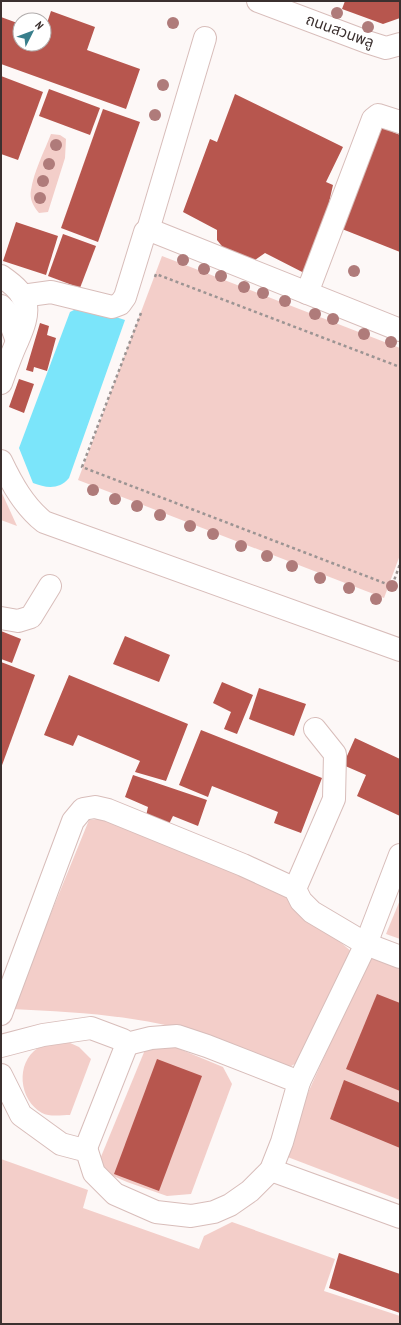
<svg xmlns="http://www.w3.org/2000/svg" width="401" height="1325" font-family="'PT Sans Narrow','Noto Sans Thai',sans-serif">
<rect width="100%" height="100%" fill="#fdf8f7"/>
<g fill="#f3cec9">
<path d="M51 134 60 135 66 139 65 158 48 212 39 213C34 207 29 199 31 190 34 171 44 152 51 134Z"/>
<path d="M162 256 400 348V555L384 598 78 480Z"/>
<path d="M1 491 17 526 1 520Z"/>
<path d="M107 818 279 890 352 952 300 1061 286 1069C261 1058 236 1045 210 1037 146 1016 79 1012 12 1009L89 820Z"/>
<path d="M400 900V939L386 934Z"/>
<path d="M371 953 400 964V1200L285 1156 307 1095Z"/>
<path d="M68 1042 79 1047 91 1059 70 1115C62 1115 49 1117 42 1113 19 1100 15 1063 38 1048 46 1043 58 1043 68 1042Z"/>
<path d="M147 1045H170L223 1067 232 1084 191 1194 167 1196 127 1182 104 1172 98 1164Z"/>
<path d="M1 1159 88 1190 83 1208 199 1249 204 1236 232 1222 335 1259 324 1291 400 1316V1324H1Z"/>
</g>
<path fill="#7be5fa" d="M82 306 125 320 69 478C59 490 46 488 33 483L19 448 70 312Z"/>
<g fill="#b7564e">
<path d="M345 1H400V18L383 24 342 9Z"/>
<path d="M51 11 95 27 87 50 140 69 126 109 1 64V17L20 24V44H44V32Z"/>
<path d="M1 76 43 92 18 160 1 154Z"/>
<path d="M49 89 100 108 90 135 39 116Z"/>
<path d="M235 94 343 147 326 182 333 185 312 277 265 253 255 260 225 250 217 240V230L183 212 210 139 217 142Z"/>
<path d="M103 109 140 122 98 242 61 228Z"/>
<path d="M376 125 400 135V252L337 227Z"/>
<path d="M16 222 58 236 46 275 3 261Z"/>
<path d="M63 234 96 246 80 288 48 276Z"/>
<path d="M40 323 49 326 47 335 56 338 47 371 34 367 33 372 26 370Z"/>
<path d="M19 379 34 384 24 413 9 407Z"/>
<path d="M1 631 21 639 12 663 1 659Z"/>
<path d="M125 636 170 655 159 682 113 664Z"/>
<path d="M1 662 35 675 1 768Z"/>
<path d="M69 675 188 724 166 781 135 772 140 761 78 735 73 746 44 735Z"/>
<path d="M222 682 253 695 237 734 224 729 231 712 213 703Z"/>
<path d="M259 688 306 704 294 736 249 719Z"/>
<path d="M201 730 322 778 301 833 274 823 278 812 212 786 208 797 179 785Z"/>
<path d="M355 738 400 759V816L357 796 366 775 343 765Z"/>
<path d="M133 775 207 800 198 826 173 816 169 824 146 816 148 807 125 797Z"/>
<path d="M377 994 400 1003V1091L346 1069Z"/>
<path d="M157 1059 202 1076 159 1191 114 1174Z"/>
<path d="M344 1080 400 1103V1148L330 1119Z"/>
<path d="M339 1253 400 1274V1313L329 1288Z"/>
</g>
<g fill="none" stroke-linecap="round" stroke-linejoin="round">
<g stroke="#d8bdba" stroke-width="24">
<g id="minor">
<path d="M148 230 205 38"/>
<path d="M1 276C32 297 31 310 17 342 11 355 6 369 1 383"/>
<path d="M307 293 373 119 378 115 400 122"/>
<path d="M22 296 51 292 112 307 120 304 125 297 145 232 150 230 400 330"/>
<path d="M1 306 6 311 17 341"/>
<path d="M1 461C12 484 24 506 44 522L400 650"/>
<path d="M1 618 18 621 31 617 50 586"/>
<path d="M295 889 334 799 335 754 315 729"/>
<path d="M1 1014 73 821 83 809 95 807 108 810 243 865 295 889 301 901 312 912 366 944 400 957"/>
<path d="M1 1046 43 1035 91 1028 123 1040 127 1044 151 1038 177 1036 207 1046 299 1082 282 1142 271 1170 250 1191 230 1205 214 1212 191 1216 156 1212 115 1194 94 1173 86 1148 80 1149 61 1144 21 1115 1 1075"/>
<path d="M299 1082 366 944 400 855"/>
<path d="M86 1148 127 1044"/>
<path d="M271 1170 400 1217"/>
</g>
</g>
<g stroke="#d8bdba" stroke-width="24">
<path id="major" d="M258 1 367 42 386 48 400 44"/>
</g>
<g stroke="#9c9493" stroke-width="2.5" stroke-dasharray="3 3" stroke-linecap="butt">
<path d="M155 277 156 274 400 367"/>
<path d="M141 313 82 467 392 586 400 564"/>
</g>
<use href="#minor" stroke="#fff" stroke-width="22"/>
<use href="#major" stroke="#fff" stroke-width="22"/>
</g>
<g fill="#af7b7a">
<circle cx="337" cy="13" r="6"/>
<circle cx="173" cy="23" r="6"/>
<circle cx="368" cy="27" r="6"/>
<circle cx="163" cy="85" r="6"/>
<circle cx="155" cy="115" r="6"/>
<circle cx="56" cy="145" r="6"/>
<circle cx="49" cy="164" r="6"/>
<circle cx="43" cy="181" r="6"/>
<circle cx="40" cy="198" r="6"/>
<circle cx="183" cy="260" r="6"/>
<circle cx="204" cy="269" r="6"/>
<circle cx="354" cy="271" r="6"/>
<circle cx="221" cy="276" r="6"/>
<circle cx="244" cy="287" r="6"/>
<circle cx="263" cy="293" r="6"/>
<circle cx="285" cy="301" r="6"/>
<circle cx="315" cy="314" r="6"/>
<circle cx="333" cy="319" r="6"/>
<circle cx="364" cy="334" r="6"/>
<circle cx="391" cy="342" r="6"/>
<circle cx="93" cy="490" r="6"/>
<circle cx="115" cy="499" r="6"/>
<circle cx="137" cy="506" r="6"/>
<circle cx="160" cy="515" r="6"/>
<circle cx="190" cy="526" r="6"/>
<circle cx="213" cy="534" r="6"/>
<circle cx="241" cy="546" r="6"/>
<circle cx="267" cy="556" r="6"/>
<circle cx="292" cy="566" r="6"/>
<circle cx="320" cy="578" r="6"/>
<circle cx="392" cy="586" r="6"/>
<circle cx="349" cy="588" r="6"/>
<circle cx="376" cy="599" r="6"/>
</g>
<g text-anchor="middle" stroke-width="4" stroke-linejoin="round" paint-order="stroke">
<g font-size="15" fill="#3b302f" stroke="#fff">
<text transform="translate(340 31) rotate(20)" y="5">ถนนสวนพลู</text>
</g>
</g>
<rect width="401" height="1325" fill="none" stroke="#3b302f" stroke-width="4"/>
<g transform="translate(32 32) rotate(48)"><circle r="19" fill="#ffffff" stroke="#b1acac"/>
<path d="M0-3L7 15L0 10L-7 15Z" fill="#387e8b"/>
<text y="-6" font-size="11" font-weight="bold" text-anchor="middle" fill="#3b302f">N</text>
</g>
</svg>
